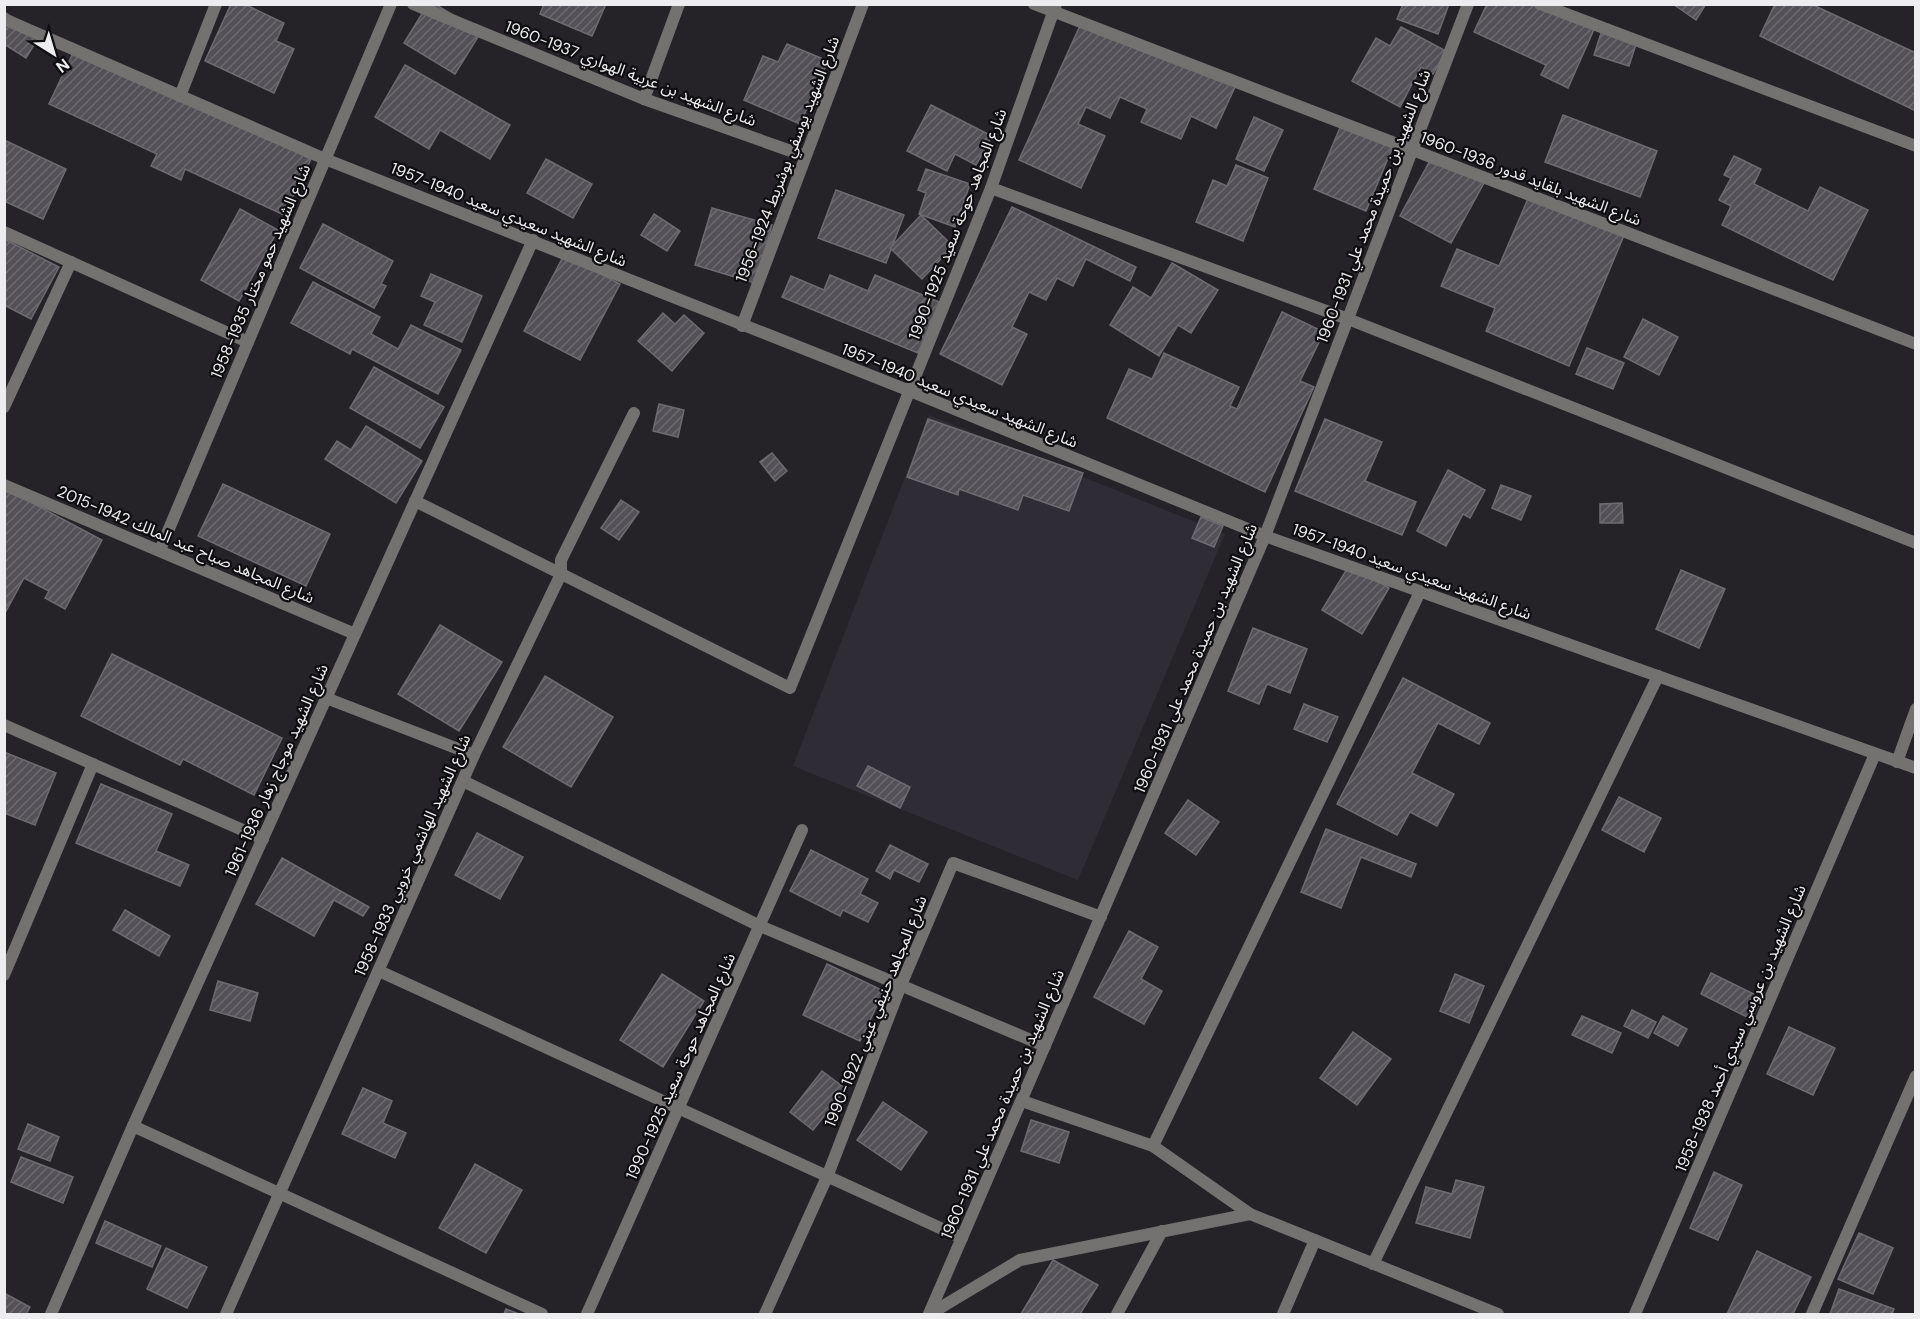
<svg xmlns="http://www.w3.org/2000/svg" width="1920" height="1319" font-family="'DM Sans','Noto Sans Arabic',sans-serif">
<defs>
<pattern id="building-hatch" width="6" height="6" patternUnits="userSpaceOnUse" patternTransform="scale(1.5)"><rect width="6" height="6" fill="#535157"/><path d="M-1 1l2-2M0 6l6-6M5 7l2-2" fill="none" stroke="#6c6a6f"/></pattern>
</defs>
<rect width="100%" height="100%" fill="#252328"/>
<path fill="#302c36" d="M929 415 1225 534 1078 880 793 766Z"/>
<g fill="url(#building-hatch)" stroke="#6d6b71" stroke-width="1.5">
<path d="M231 4H244L284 23 276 41 294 49 274 93 205 61Z"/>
<path d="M428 4H435L481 32 455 74 404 43Z"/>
<path d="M544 4H606L592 36 540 14Z"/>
<path d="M1403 4H1449L1438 34 1397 19Z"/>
<path d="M1487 4H1546L1595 27 1568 88 1541 75 1546 65 1474 32Z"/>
<path d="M1673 4H1706L1696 20Z"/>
<path d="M1775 4H1811L1916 53V111L1760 36Z"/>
<path d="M4 12 40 35 26 58 4 44Z"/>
<path d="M1083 19 1235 87 1216 128 1191 116 1181 139 1141 122 1147 109 1120 97 1110 118 1086 107 1078 124 1105 136 1081 188 1019 160Z"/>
<path d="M1401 27 1446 51 1433 74 1421 67 1400 107 1352 81 1376 38 1390 46Z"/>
<path d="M1603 27 1638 38 1629 66 1594 55Z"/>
<path d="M787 44 828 61 800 124 744 100 763 56 778 62Z"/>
<path d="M75 49 311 159 284 215 185 169 181 180 151 166 157 154 49 104Z"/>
<path d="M405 65 510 125 490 159 440 130 429 149 375 117Z"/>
<path d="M931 105 992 136 976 165 955 154 947 171 907 151Z"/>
<path d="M1563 115 1657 151 1640 197 1545 162Z"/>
<path d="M1254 117 1283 130 1264 171 1236 159Z"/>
<path d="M1342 123 1394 144 1366 211 1314 189Z"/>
<path d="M4 140 66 169 43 219 4 201Z"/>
<path d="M1433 155 1484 183 1451 243 1400 216Z"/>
<path d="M1734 156 1761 169 1754 184 1808 211 1820 187 1868 210 1833 280 1722 225 1731 206 1719 200 1731 178 1724 175Z"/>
<path d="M546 159 592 184 573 218 527 193Z"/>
<path d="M1236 165 1268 178 1243 241 1196 222 1213 180 1227 186Z"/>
<path d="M926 169 970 184 955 227 919 214 926 193 918 190Z"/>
<path d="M836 190 904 215 886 263 818 238Z"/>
<path d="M1530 194 1625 233 1569 366 1486 331 1495 308 1441 286 1457 249 1499 266Z"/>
<path d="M1012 207 1136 267 1130 281 1086 259 1073 286 1057 278 1046 300 1029 292 1012 327 1027 334 1002 385 940 354Z"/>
<path d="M712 208 772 225 755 283 695 265Z"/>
<path d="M240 209 278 230 239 301 201 280Z"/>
<path d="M654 214 680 231 667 251 641 235Z"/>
<path d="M921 215 953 246 922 279 890 248Z"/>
<path d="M323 224 393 261 381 284 386 286 374 308 300 268Z"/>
<path d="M4 239 59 267 31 319 4 305Z"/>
<path d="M564 255 620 284 580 360 524 331Z"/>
<path d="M1172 263 1218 290 1191 333 1178 325 1159 356 1110 325 1133 287 1151 298Z"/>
<path d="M431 274 482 296 462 342 424 325 435 302 421 296Z"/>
<path d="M830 275 868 291 875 275 939 302 918 353 782 297 791 276 824 290Z"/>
<path d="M313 282 380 317 371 334 398 349 411 325 461 350 438 394 352 349 350 354 291 323Z"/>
<path d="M1282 312 1324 332 1300 381 1314 387 1265 492 1107 418 1129 369 1152 379 1164 353 1239 387 1230 406 1237 409Z"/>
<path d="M663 313 675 324 684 315 704 333 672 371 638 341Z"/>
<path d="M1643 319 1678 337 1659 375 1624 357Z"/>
<path d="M1587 348 1624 363 1613 389 1576 374Z"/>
<path d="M374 367 444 407 420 448 350 408Z"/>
<path d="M659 404 684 410 678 437 653 431Z"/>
<path d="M928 419 1083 473 1069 511 1023 495 1018 510 959 489 958 495 907 477Z"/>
<path d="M1325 419 1382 442 1365 481 1416 502 1402 535 1295 491Z"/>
<path d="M366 426 422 461 396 503 325 459 337 441 351 450Z"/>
<path d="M772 453 787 471 775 481 760 462Z"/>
<path d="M1448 470 1485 490 1470 518 1463 514 1446 546 1417 531Z"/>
<path d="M223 484 330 534 306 586 198 536Z"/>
<path d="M1501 485 1531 496 1521 520 1492 508Z"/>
<path d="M4 488 102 540 65 609 45 598 49 591 24 578 4 615Z"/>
<path d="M621 500 639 512 619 540 601 528Z"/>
<path d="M1622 503 1623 523H1600V504Z"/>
<path d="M1201 517 1223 526 1214 547 1192 538Z"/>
<path d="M1350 564 1389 588 1362 634 1322 610Z"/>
<path d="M1681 570 1725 589 1699 648 1656 629Z"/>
<path d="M440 625 502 662 459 731 398 694Z"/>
<path d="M1253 628 1307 649 1290 693 1267 684 1259 704 1228 691Z"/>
<path d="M112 654 282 738 254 795 183 759 180 765 81 716Z"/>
<path d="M545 676 613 717 571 787 503 747Z"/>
<path d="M1403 678 1490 723 1479 744 1438 723 1412 773 1454 794 1437 826 1410 812 1397 835 1337 804Z"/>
<path d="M1304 704 1338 717 1327 742 1294 729Z"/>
<path d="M4 752 56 773 35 825 4 813Z"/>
<path d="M868 766 910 787 900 808 857 786Z"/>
<path d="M101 784 172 814 156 851 189 865 180 886 76 843Z"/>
<path d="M1619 797 1661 818 1644 852 1602 830Z"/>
<path d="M1188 800 1219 822 1196 855 1165 833Z"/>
<path d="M1326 829 1416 864 1411 877 1361 857 1341 908 1301 892Z"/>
<path d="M477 833 523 857 500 899 455 875Z"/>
<path d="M890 845 928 864 919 882 894 870 890 879 876 871Z"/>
<path d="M811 850 868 879 860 894 878 903 868 922 843 910 840 916 790 891Z"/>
<path d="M282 858 369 907 363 916 334 900 314 936 256 904Z"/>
<path d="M125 910 170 936 159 956 113 930Z"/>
<path d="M1129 931 1158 947 1141 979 1162 991 1144 1024 1094 997Z"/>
<path d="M827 964 884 991 860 1041 803 1015Z"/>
<path d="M1711 973 1762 998 1751 1019 1701 994Z"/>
<path d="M662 974 704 1001 663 1067 620 1040Z"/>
<path d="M1455 974 1484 986 1469 1023 1440 1011Z"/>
<path d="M218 981 258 993 250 1021 210 1010Z"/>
<path d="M1632 1010 1656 1022 1648 1038 1624 1026Z"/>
<path d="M1582 1016 1621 1033 1612 1053 1572 1035Z"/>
<path d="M1663 1016 1687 1029 1678 1046 1654 1033Z"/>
<path d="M1789 1027 1835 1048 1813 1095 1767 1074Z"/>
<path d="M1353 1032 1391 1059 1357 1105 1320 1078Z"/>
<path d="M822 1071 846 1089 813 1130 790 1112Z"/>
<path d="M363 1088 392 1101 383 1123 406 1133 395 1158 342 1134Z"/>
<path d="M883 1102 927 1132 901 1170 857 1140Z"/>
<path d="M1031 1120 1069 1132 1059 1163 1021 1151Z"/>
<path d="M28 1124 59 1137 50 1161 18 1149Z"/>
<path d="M21 1157 73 1177 63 1203 11 1182Z"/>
<path d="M475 1164 522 1190 486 1253 439 1228Z"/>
<path d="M1714 1172 1742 1185 1718 1240 1690 1228Z"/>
<path d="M1456 1180 1484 1187 1470 1238 1416 1223 1426 1187 1452 1194Z"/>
<path d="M105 1221 161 1246 152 1267 96 1243Z"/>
<path d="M1859 1233 1893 1248 1873 1294 1838 1279Z"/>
<path d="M166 1248 207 1267 187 1308 147 1289Z"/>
<path d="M1757 1251 1811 1277 1793 1314H1727Z"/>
<path d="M1053 1260 1098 1285 1080 1314H1021Z"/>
<path d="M1839 1289 1894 1309 1892 1314H1830Z"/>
<path d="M4 1293 30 1307 26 1314H4Z"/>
<path d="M506 1309 519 1314H504Z"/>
</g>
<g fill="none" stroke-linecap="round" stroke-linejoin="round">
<g stroke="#747270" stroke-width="12">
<path d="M413 4 644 99 805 156"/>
<path d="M1034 4 1916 344"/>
<path d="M1540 4 1916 146"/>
<path d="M4 19 325 159 910 391 1265 536 1916 768"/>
<path d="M180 96 216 4"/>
<path d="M644 99 679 4"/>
<path d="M991 188 1348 319 1916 543"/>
<path d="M4 232 248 342"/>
<path d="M742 326 863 4"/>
<path d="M4 407 71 262"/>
<path d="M4 485 355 634"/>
<path d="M415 501 790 688 991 188 1056 4"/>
<path d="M160 550 391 4"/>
<path d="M326 698 474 755"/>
<path d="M4 725 263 839"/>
<path d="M1897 762 1916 709"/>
<path d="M463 781 760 926 1045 1046"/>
<path d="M379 971 962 1238"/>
<path d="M4 975 93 764"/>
<path d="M1022 1101 1153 1146 1250 1214"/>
<path d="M133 1126 542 1314"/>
<path d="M1153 1146 1420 592"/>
<path d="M1373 1264 1658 676"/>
<path d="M51 1314 133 1126 533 240"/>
<path d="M226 1314 474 755 561 574V560L634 413"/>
<path d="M587 1314 802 830"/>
<path d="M765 1314 827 1177 901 985 953 863 1101 917"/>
<path d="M929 1314 1265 536 1468 4"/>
<path d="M930 1314 1020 1260 1250 1214 1498 1314"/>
<path d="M1117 1314 1162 1231"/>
<path d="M1283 1314 1315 1240"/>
<path d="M1635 1314 1875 754"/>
<path d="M1812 1314 1916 1076"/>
</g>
</g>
<g text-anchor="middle" stroke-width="4.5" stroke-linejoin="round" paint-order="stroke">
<g font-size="16" fill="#edecef" stroke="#0e0d0f">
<text transform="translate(631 73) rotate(21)" y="6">شارع الشهيد بن عربية الهواري 1937-1960</text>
<text transform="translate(787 159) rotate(-69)" y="6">شارع الشهيد يوسفي بوشريط 1924-1956</text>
<text transform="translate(1531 178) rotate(21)" y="6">شارع الشهيد بلقايد قدور 1936-1960</text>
<text transform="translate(1373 206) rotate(-69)" y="6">شارع الشهيد بن حميدة محمد علي 1931-1960</text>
<text transform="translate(509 214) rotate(22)" y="6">شارع الشهيد سعيدي سعيد 1940-1957</text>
<text transform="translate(957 224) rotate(-69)" y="6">شارع المجاهد حوحة سعيد 1925-1990</text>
<text transform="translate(260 271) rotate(-67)" y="6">شارع الشهيد حمو مختار 1935-1958</text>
<text transform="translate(960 395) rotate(22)" y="6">شارع الشهيد سعيدي سعيد 1940-1957</text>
<text transform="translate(186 544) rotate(23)" y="6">شارع المجاهد صباح عبد المالك 1942-2015</text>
<text transform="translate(1412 571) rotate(20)" y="6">شارع الشهيد سعيدي سعيد 1940-1957</text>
<text transform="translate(1195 658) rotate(-67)" y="6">شارع الشهيد بن حميدة محمد علي 1931-1960</text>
<text transform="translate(276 770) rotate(-66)" y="6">شارع الشهيد موجاج زهار 1936-1961</text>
<text transform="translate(412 855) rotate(-66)" y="6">شارع الشهيد الهاشمي خروبي 1933-1958</text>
<text transform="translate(875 1011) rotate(-68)" y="6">شارع المجاهد حنيفي عيني 1922-1990</text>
<text transform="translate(1740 1028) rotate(-67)" y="6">شارع الشهيد بن عروسي سيدي أحمد 1938-1958</text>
<text transform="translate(680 1066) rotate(-66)" y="6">شارع المجاهد حوحة سعيد 1925-1990</text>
<text transform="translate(1002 1104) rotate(-67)" y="6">شارع الشهيد بن حميدة محمد علي 1931-1960</text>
</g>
</g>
<rect width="1920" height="1319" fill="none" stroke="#edecef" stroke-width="12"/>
<g transform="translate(54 54) rotate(143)" stroke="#0e0d0f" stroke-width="4.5" paint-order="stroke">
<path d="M0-4.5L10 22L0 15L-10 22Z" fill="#edecef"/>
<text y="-9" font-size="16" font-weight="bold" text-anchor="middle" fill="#edecef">N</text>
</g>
</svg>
